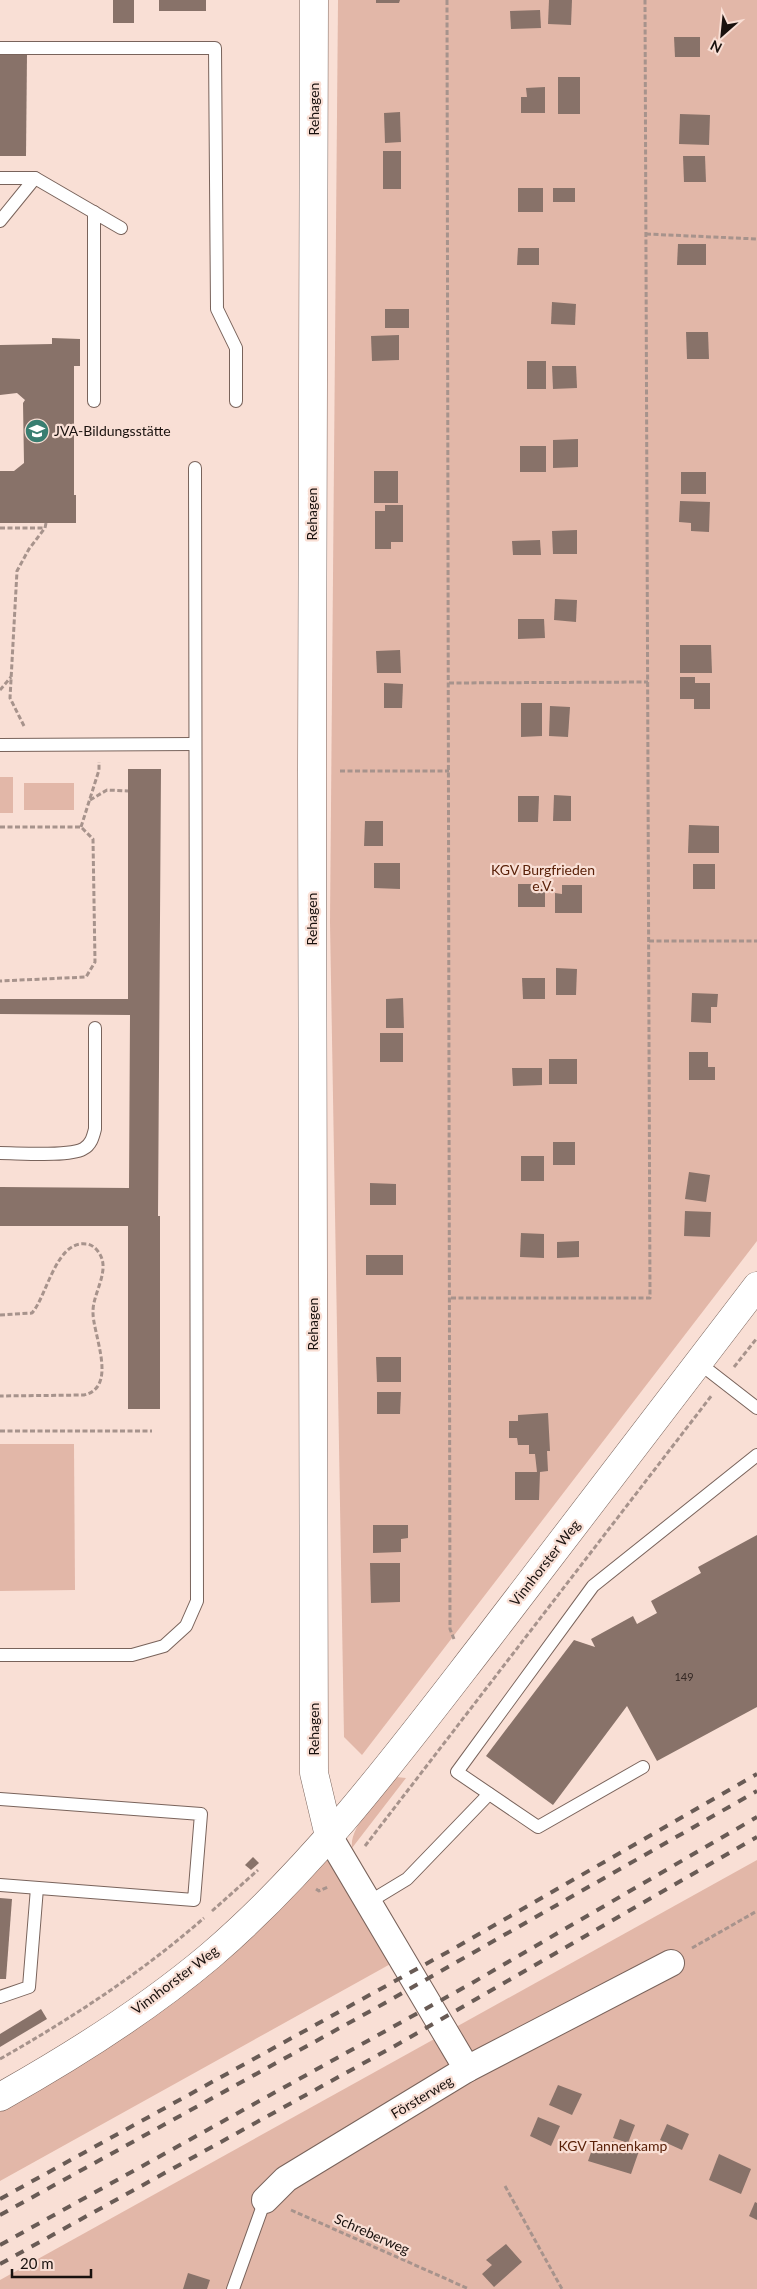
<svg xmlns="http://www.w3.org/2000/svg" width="757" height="2289" font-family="Lato,sans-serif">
<rect width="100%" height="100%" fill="#f9dfd5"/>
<g fill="#e2b7a8">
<path d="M338 0H757V1241L362 1755 344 1737 330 922Z"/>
<rect x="0" y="777" width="13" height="36"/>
<rect x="24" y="783" width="50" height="27"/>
<path d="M0 1444H74L75 1590 0 1591Z"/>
<path d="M396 1777 406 1778 352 1848C349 1826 382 1794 396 1777Z"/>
<path d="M329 1836 403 1957 0 2181V2097L94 2040Z"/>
<path d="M757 1860V2289H0V2280Z"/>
</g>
<g fill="#887269">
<rect x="113" y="0" width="21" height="23"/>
<rect x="159" y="0" width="47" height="11"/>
<path d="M376 0H400L399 3H376Z"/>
<path d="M549 0H572L571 25 548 24Z"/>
<path d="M540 10 541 28 511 29 510 11Z"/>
<path d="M674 37H700V57H675Z"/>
<path d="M0 54H27L26 156H0Z"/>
<rect x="558" y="77" width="22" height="37"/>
<path d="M545 87V113H521V97H527L526 88Z"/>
<path d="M400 112 401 142 385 143 384 113Z"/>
<path d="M680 114 710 115 709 145 679 144Z"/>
<rect x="383" y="151" width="18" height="38"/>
<path d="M683 156H705L706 182H684Z"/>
<rect x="518" y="188" width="25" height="24"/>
<rect x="553" y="188" width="22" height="14"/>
<path d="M678 244H706V265H677Z"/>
<path d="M518 248H539V265H517Z"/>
<path d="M552 302 576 304 575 325 551 324Z"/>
<rect x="385" y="309" width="24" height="19"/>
<path d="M686 332H708L709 359H687Z"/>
<path d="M399 335V360L372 361 371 336Z"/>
<path d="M52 338 80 339V366H74V495H76V523H0V471H14L24 463 23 403 25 400 17 393 0 395V345L52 344Z"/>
<rect x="527" y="361" width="19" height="28"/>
<path d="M552 366H576L577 388 553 389Z"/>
<path d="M578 439V467L553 468V440Z"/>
<rect x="520" y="446" width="26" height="26"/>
<rect x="374" y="471" width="24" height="32"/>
<rect x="681" y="472" width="25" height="22"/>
<path d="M680 501 710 502 709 532 691 531V523L679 522Z"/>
<path d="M385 505H403V542H391V549H375V511H385Z"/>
<path d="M577 530V554H553L552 531Z"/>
<path d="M540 540 541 555H513L512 541Z"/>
<path d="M555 599 577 600 576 622 554 620Z"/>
<path d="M518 619H544L545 638 518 639Z"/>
<path d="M680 645H711L712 673H680Z"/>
<path d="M400 650 401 673H377L376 651Z"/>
<path d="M680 677H695V683H710V709H694V699H680Z"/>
<path d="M384 683 403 684 402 708H384Z"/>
<path d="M521 703H542V736L521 737Z"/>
<path d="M550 706 570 707 568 737 549 736Z"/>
<path d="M128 769H161L158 1216H160V1409H128V1226H0V1187L129 1188 130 1015 0 1014V999H128Z"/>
<path d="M554 795 571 796V821H553Z"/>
<path d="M518 796H539L538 822H518Z"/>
<path d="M365 821H383V846H364Z"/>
<path d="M689 825 719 826V853H688Z"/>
<path d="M374 863H400V889L374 888Z"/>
<rect x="693" y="864" width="22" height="25"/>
<rect x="518" y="884" width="27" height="23"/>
<path d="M562 885H582V913H555V893L562 894Z"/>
<path d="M556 968 577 969 576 995H556Z"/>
<path d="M522 978H545V999H523Z"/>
<path d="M692 993 718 994 717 1007H711V1023L691 1022Z"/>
<path d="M403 998 404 1028H386V999Z"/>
<rect x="380" y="1033" width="23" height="29"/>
<path d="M689 1052H708V1067H715V1080H689Z"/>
<rect x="549" y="1059" width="28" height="25"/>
<path d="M512 1068H542V1085L513 1086Z"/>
<rect x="553" y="1142" width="22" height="23"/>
<rect x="521" y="1156" width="23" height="25"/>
<path d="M689 1172 710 1175 706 1202 685 1199Z"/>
<path d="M370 1183 396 1184V1205H370Z"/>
<path d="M685 1211 711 1212 710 1237 684 1236Z"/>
<path d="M521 1233 544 1234V1258L520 1257Z"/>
<path d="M579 1241V1257L557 1258V1242Z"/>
<rect x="366" y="1255" width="37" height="20"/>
<path d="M376 1357H401V1382H377Z"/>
<path d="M377 1392H401L400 1414H377Z"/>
<path d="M548 1413 550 1451H547L548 1471 540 1472 539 1500H515V1472H537L535 1454H529V1445H518L517 1438H509V1421H518V1415Z"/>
<path d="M373 1525H408V1538L401 1539V1552L373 1553Z"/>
<path d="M757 1535V1707L657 1761 627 1706 553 1805 486 1756 574 1640 595 1647 591 1639 633 1616 637 1624 657 1613 651 1601 701 1573 698 1567Z"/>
<path d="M370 1563H400V1602L371 1603Z"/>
<path d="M253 1857 259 1863 251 1870 245 1865Z"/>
<path d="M0 1898 12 1899 6 1979H0Z"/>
<path d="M41 2009 47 2019 0 2047V2034Z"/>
<path d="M558 2085 582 2094 572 2115 549 2105Z"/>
<path d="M538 2117 560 2126 551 2146 530 2136Z"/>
<path d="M620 2119 635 2125 628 2143 613 2138Z"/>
<path d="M667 2124 689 2134 682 2150 660 2140Z"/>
<path d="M595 2141 610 2147 612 2141 639 2151 631 2174 588 2161Z"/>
<path d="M719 2154 751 2169 741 2194 709 2180Z"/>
<path d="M755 2202 757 2203V2220L749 2216Z"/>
<path d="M506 2244 522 2262 494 2287 482 2274 492 2265 486 2260Z"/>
<path d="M188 2273 210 2280 207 2289H183Z"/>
</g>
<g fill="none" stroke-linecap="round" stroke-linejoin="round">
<g stroke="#79635b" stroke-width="14">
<g id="lane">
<path d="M0 48H215L217 309 236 348V401"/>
<path d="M0 178H35L0 221"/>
<path d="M35 178 121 228"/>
<path d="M94 401V212"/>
<path d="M0 745 195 744"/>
<path d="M0 1153C19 1153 68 1157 83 1149 91 1145 93 1137 95 1129V1028"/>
<path d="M699 1363 757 1408"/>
<path d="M0 1655H132L164 1646 186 1626 197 1601 195 468"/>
<path d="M643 1767 538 1827 457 1772 593 1586 757 1455"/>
<path d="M0 1799 201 1814 194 1900 0 1885"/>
<path d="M369 1902 407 1879 489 1794"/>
<path d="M0 1997 29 1987 37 1888"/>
<path d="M233 2289 265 2200"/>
</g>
</g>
<g stroke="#79635b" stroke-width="28">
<g id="street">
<path d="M329 1836 467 2069"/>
<path d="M265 2200 286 2179 467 2069 671 1963"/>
</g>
</g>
<g stroke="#79635b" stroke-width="29">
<g id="secondary">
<path d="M314 0 312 771 314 1773 329 1836"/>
<path d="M0 2097C73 2056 146 2010 210 1956 317 1864 401 1750 487 1639 577 1521 668 1404 757 1286"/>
</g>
</g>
<g stroke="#a7938c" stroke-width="3" stroke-dasharray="5 2.5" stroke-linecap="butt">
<path d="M447 0 450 1629 454 1639"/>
<path d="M646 234 757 239"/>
<path d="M0 528H44"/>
<path d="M449 683 648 682"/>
<path d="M0 690 11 677"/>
<path d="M24 726 10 698 17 571 29 549 45 528 46 523"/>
<path d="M340 771H449"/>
<path d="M90 800 107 790 128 791"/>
<path d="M0 827H81L93 839 95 962 86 977 0 981"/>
<path d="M81 827 99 770V762"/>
<path d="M649 941H757"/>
<path d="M451 1298H650L645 0"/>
<path d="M0 1315 32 1313C47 1296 56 1240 86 1244 93 1244 100 1252 102 1259 107 1275 93 1295 93 1311 92 1333 119 1387 84 1395L0 1396"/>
<path d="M734 1367 757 1338"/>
<path d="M0 1431H152"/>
<path d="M365 1846 712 1395"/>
<path d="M316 1889 319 1891 328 1887"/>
<path d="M212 1911 258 1870"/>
<path d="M692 1948 757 1911"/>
<path d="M0 2059C72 2018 141 1973 204 1918"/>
<path d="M505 2186 562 2289"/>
<path d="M291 2210 469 2289"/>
</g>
<use href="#lane" stroke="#fff" stroke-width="12"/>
<use href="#street" stroke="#fff" stroke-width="26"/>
<use href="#secondary" stroke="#fff" stroke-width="28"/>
<g stroke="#695b55" stroke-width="4" stroke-dasharray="9 9" stroke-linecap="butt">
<path d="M0 2199 453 1949 757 1774"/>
<path d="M0 2215 376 2008 757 1791"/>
<path d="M0 2245 472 1983 757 1817"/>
<path d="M0 2264 400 2043 757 1837"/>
</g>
</g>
<defs>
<g id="university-disc" transform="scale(1.25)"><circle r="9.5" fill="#397e71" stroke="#f9dfd5"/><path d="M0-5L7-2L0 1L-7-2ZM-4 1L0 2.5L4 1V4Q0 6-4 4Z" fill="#fff"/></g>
</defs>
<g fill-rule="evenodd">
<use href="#university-disc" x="37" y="431"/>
</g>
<g text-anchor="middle" stroke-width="4.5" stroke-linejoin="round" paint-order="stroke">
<g font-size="11" fill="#352925">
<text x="684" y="1681">149</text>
</g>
<g font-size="14" fill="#19110e" stroke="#f9dfd5">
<text transform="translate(314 109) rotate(-90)" y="5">Rehagen</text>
<text transform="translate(312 514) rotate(-90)" y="5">Rehagen</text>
<text transform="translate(312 919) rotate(-90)" y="5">Rehagen</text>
<text transform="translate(313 1324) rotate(-90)" y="5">Rehagen</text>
<text transform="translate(545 1563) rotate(-52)" y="5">Vinnhorster Weg</text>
<text transform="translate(314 1729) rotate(-90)" y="5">Rehagen</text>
<text transform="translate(175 1980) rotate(-37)" y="5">Vinnhorster Weg</text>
<text transform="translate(422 2097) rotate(-31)" y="5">Försterweg</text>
<text transform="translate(372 2234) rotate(24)" y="5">Schreberweg</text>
</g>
<g font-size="14" fill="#19110e" stroke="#f9dfd5" text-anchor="start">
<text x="54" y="436">JVA-Bildungsstätte</text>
</g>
<g font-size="14" fill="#5a2109" stroke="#f9dfd5">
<text x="543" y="875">KGV Burgfrieden<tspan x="543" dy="16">e.V.</tspan></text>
<text x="613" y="2151">KGV Tannenkamp</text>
</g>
</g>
<g transform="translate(722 35) rotate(207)" stroke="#f9dfd5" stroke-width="4" paint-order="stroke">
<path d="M0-4L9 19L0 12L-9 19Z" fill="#19110e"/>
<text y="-8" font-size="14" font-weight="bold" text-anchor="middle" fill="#19110e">N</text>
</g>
<path d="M12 2269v8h79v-8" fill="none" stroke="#19110e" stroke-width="2.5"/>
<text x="20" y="2269" font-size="15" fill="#19110e" stroke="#f9dfd5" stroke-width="4" paint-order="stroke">20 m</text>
</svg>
